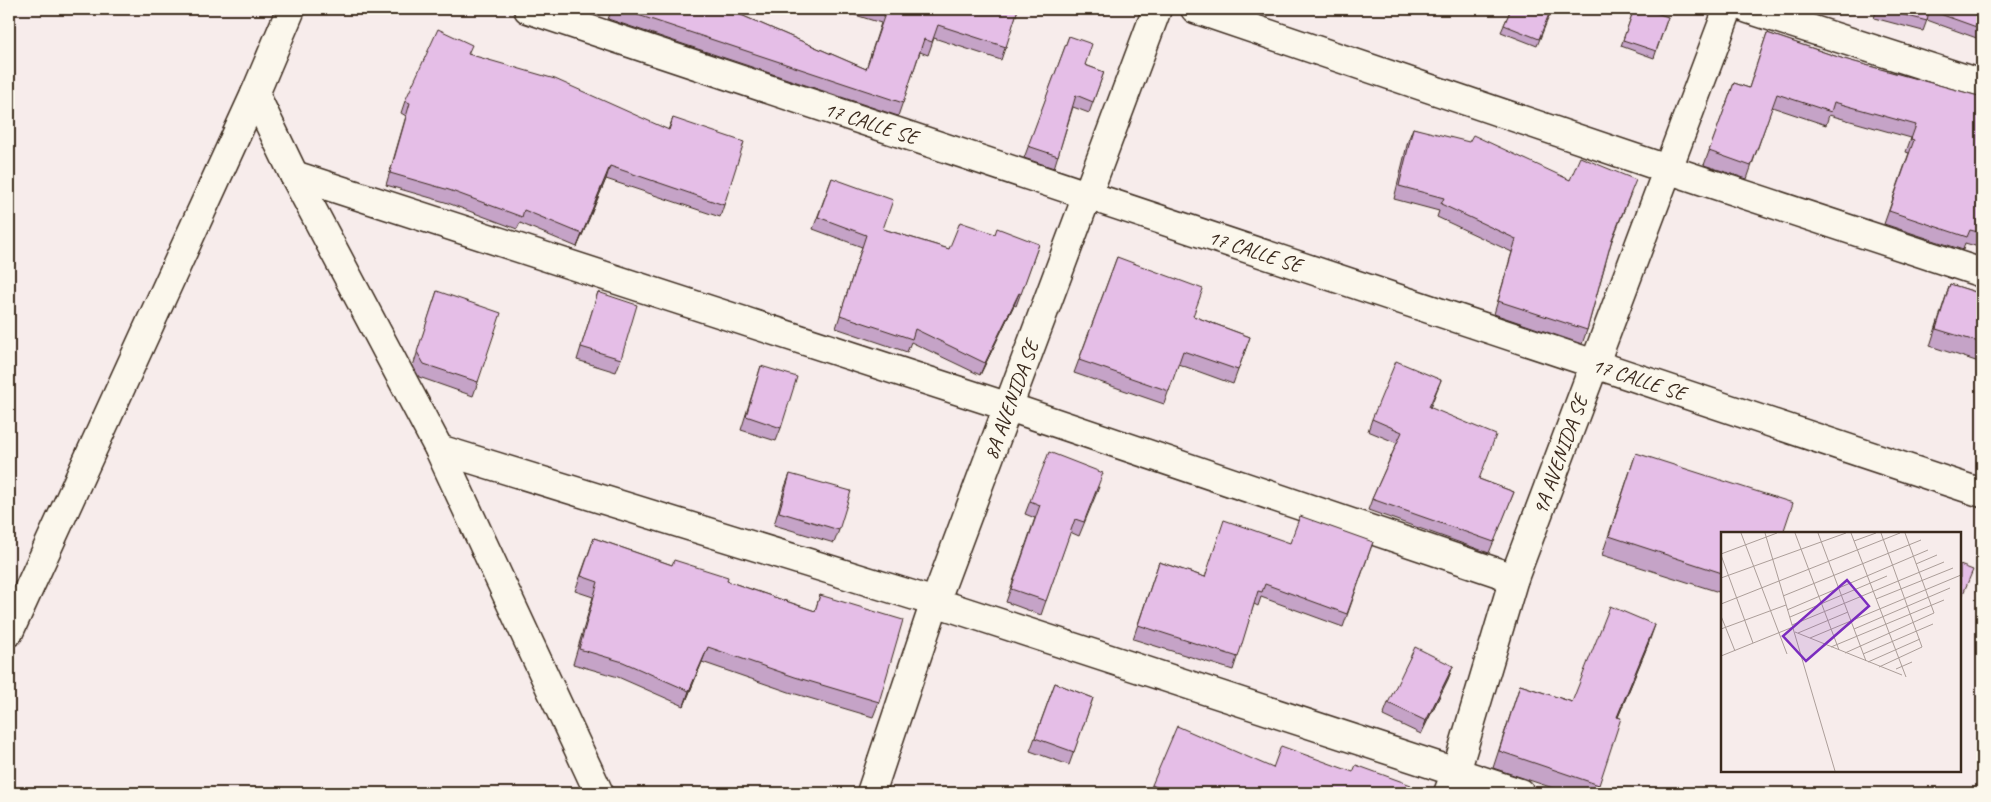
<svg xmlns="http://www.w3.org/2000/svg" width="1991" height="802" font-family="Caveat,sans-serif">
<rect width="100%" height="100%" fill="#f7eceb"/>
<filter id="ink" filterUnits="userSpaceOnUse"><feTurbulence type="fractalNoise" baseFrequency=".02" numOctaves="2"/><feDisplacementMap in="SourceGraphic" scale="10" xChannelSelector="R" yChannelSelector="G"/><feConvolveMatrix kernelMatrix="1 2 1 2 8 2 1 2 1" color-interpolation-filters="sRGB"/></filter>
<g filter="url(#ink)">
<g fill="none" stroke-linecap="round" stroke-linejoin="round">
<g stroke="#3b2a1e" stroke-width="31">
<g id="street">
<path d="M528 9 1982 493"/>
<path d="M1195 9 1667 169 1982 273"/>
<path d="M1748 9 1982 84"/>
<path d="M255 94 294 175 439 449 599 793"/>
<path d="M294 175 1009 407 1514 578"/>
<path d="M439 449 935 602 1520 793"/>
<path d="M871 793 935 602 1157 9"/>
<path d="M1448 793 1456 772 1514 578 1728 9"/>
</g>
</g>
<g stroke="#3b2a1e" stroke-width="31">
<path id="secondary" d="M9 632 255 94 291 9"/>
</g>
<use href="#street" stroke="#fbf7ec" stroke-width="28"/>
<use href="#secondary" stroke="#fbf7ec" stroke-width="28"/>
</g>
<g fill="#c5a3c7" stroke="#3b2a1e">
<path d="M39 9H49L47 13Z"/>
<path d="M612 9H727L866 69 881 23 836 9H1018L1001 60 934 38 928 55 920 52 898 116 608 19Z"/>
<path d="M1511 9H1552L1537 46 1501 32Z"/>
<path d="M1634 9 1668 17 1654 58 1621 46Z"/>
<path d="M1877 9H1982V40L1927 20 1923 31 1874 18Z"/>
<path d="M1767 33 1844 59 1982 97V248L1965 243 1963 250 1884 224 1909 153 1906 152 1911 138 1829 115 1826 125 1772 107 1747 179 1704 165 1734 83 1749 88Z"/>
<path d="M1069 36 1085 65 1104 72 1089 113 1073 107 1054 168 1024 158Z"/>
<path d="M469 54 668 130 673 118 724 205 720 217 606 179 577 247 520 223 517 229 445 202 386 185 406 116 401 113 405 101Z"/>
<path d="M1413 128 1570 180 1631 193 1611 243 1587 330 1582 344 1494 314 1512 252 1437 217 1439 211 1394 199 1408 141Z"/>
<path d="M832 178 883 229 949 249 995 234 1039 244 1016 306 1014 305 980 375 911 342 907 352 836 328 862 247 813 229Z"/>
<path d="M1117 257 1193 316 1250 337 1233 384 1178 364 1164 404 1074 373Z"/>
<path d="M1950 284 1982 294V363L1930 346 1944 302Z"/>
<path d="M437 291 478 382 473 396 419 377 413 366Z"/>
<path d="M598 292 621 359 616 372 577 360Z"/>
<path d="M761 366 781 428 776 441 741 430Z"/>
<path d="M1441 380 1430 408 1479 479 1514 492 1489 553 1368 510 1372 499 1397 443 1368 431 1372 419Z"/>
<path d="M1636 453 1722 533V593L1602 555Z"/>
<path d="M790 474 839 530 834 543 774 525 785 487Z"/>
<path d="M1099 487 1079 536 1070 532 1041 615 1006 602 1035 518 1025 514 1030 501Z"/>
<path d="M594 538 672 565 727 581 815 611 820 595 879 702 873 717 789 692 702 662 684 706 618 677 573 664 593 597 575 591Z"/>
<path d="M1373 542 1343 627 1261 597 1258 606 1254 604 1233 670 1133 639 1159 562 1205 577 1290 543Z"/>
<path d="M1649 642 1618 717 1596 793H1568L1493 768 1520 685 1572 702Z"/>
<path d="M1453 666 1448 679 1421 734 1383 716 1388 703Z"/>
<path d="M1055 683 1093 698 1069 765 1030 751Z"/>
<path d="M1273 768 1408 793H1149L1152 785Z"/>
</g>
<g fill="#a085a2" stroke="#3b2a1e">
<path d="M610 166 606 179 577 247 582 234Z"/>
<path d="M1019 293 1014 305 980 375 985 363Z"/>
<path d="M1655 625 1649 642 1611 734 1617 717Z"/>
<path d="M708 647 702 662 684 706 689 691Z"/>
<path d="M1453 666 1448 679 1421 734 1426 721Z"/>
</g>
<g fill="#e5bee7" stroke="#3b2a1e">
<path d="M620 9H727L866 69 886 11 880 9H1018L1006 47 938 25 932 42 924 39 903 103Z"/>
<path d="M1511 9H1551L1539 39 1504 25Z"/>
<path d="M1634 9H1645L1668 17 1656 51 1623 40Z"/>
<path d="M1881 9H1982V29L1929 10 1927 21Z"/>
<path d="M438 29 472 45 468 54 555 79 669 130 673 118 744 142 724 205 610 166 582 234 524 210 522 217 449 190 390 173 410 103 405 101Z"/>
<path d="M1767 33 1844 59 1982 97V233L1970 230 1967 237 1889 211 1914 140 1911 139 1916 125 1834 102 1831 112 1777 94 1751 166 1709 151 1734 83 1749 88Z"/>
<path d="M1069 36 1092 44 1085 65 1104 72 1093 102 1076 95 1058 156 1028 146Z"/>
<path d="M1413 128 1469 142 1473 135 1570 180 1580 157 1636 180 1612 239 1587 330 1498 301 1516 239 1441 204 1444 198 1399 186Z"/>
<path d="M832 178 893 200 883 229 949 249 960 222 995 234 997 228 1039 244 1021 294 1019 293 985 363 915 329 912 339 840 315 866 235 818 217Z"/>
<path d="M1117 257 1203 289 1193 316 1250 337 1238 370 1183 351 1169 391 1079 360Z"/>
<path d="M1950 284 1982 294V343L1936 329Z"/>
<path d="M437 291 501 313 478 382 424 364 417 352Z"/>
<path d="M598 292 637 305 621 359 581 347Z"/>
<path d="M1396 361 1441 380 1429 407 1496 435 1479 479 1514 492 1494 542 1372 499 1402 432 1372 419Z"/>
<path d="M761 366 797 377 781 428 746 416Z"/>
<path d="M1049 452 1103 473 1084 522 1075 519 1046 601 1011 589 1040 505 1030 501Z"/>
<path d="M1636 453 1793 503 1783 533H1722V573L1609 536Z"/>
<path d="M790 474 851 491 839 530 779 512Z"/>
<path d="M1300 516 1373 542 1347 614 1265 584 1262 592 1258 591 1238 657 1138 625 1159 562 1205 577 1224 520 1290 543Z"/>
<path d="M594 538 672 565 674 560 728 577 727 581 815 611 820 595 903 620 879 702 795 677 708 647 689 691 623 662 579 649 598 582 581 576Z"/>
<path d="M1960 565 1973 570 1960 601Z"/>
<path d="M1610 606 1655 625 1617 717 1621 718 1599 785 1499 751 1520 685 1572 702Z"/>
<path d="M1415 647 1453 666 1426 721 1388 703Z"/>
<path d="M1055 683 1093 698 1074 752 1035 738Z"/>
<path d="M1177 726 1273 768 1281 746 1353 772 1356 765 1411 785 1408 793H1170L1152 785Z"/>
</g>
</g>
<g text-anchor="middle" stroke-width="4" stroke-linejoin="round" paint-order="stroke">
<g font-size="21" fill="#3b2a1e" stroke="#fbf7ec">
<text transform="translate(871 123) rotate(18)" y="7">17 CALLE SE</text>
<text transform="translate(1255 251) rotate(18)" y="7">17 CALLE SE</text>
<text transform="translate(1639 379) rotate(18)" y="7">17 CALLE SE</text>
<text transform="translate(1011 400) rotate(-70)" y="7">8A AVENIDA SE</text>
<text transform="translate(1560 455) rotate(-70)" y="7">9A AVENIDA SE</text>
</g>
</g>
<g transform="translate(1721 532)">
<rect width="240" height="240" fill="#f7eceb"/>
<path fill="none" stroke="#ac9e99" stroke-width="1" d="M20 1 66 122M44 1 114 239M74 1 118 118M97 1 145 129M130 1 185 145M133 9 155 1M0 22 56 1M0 23 32 111M195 32 216 23M0 46 125 1M62 64 200 8M155 67 232 36M0 72 179 1M66 78 207 18M0 84 14 119M69 85 166 44M71 93 223 30M0 97 65 73M133 97 229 56M74 100 181 143M77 101 127 80M89 106 240 43M110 115 223 68M124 121 213 81 184 1M142 122 212 92M0 124 72 95M147 130 199 107M158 135 201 115 160 1M175 137 191 130"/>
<path fill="#7b2cbf" fill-opacity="0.15" stroke="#7b2cbf" stroke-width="2.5" d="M126 48 148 74 85 129 62 104Z"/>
<rect width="240" height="240" fill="none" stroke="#3b2a1e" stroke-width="2.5"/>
</g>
<rect width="1991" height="802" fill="none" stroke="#fbf7ec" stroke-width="30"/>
<rect x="15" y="15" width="1961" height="772" fill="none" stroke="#3b2a1e" stroke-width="2" filter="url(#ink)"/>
</svg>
